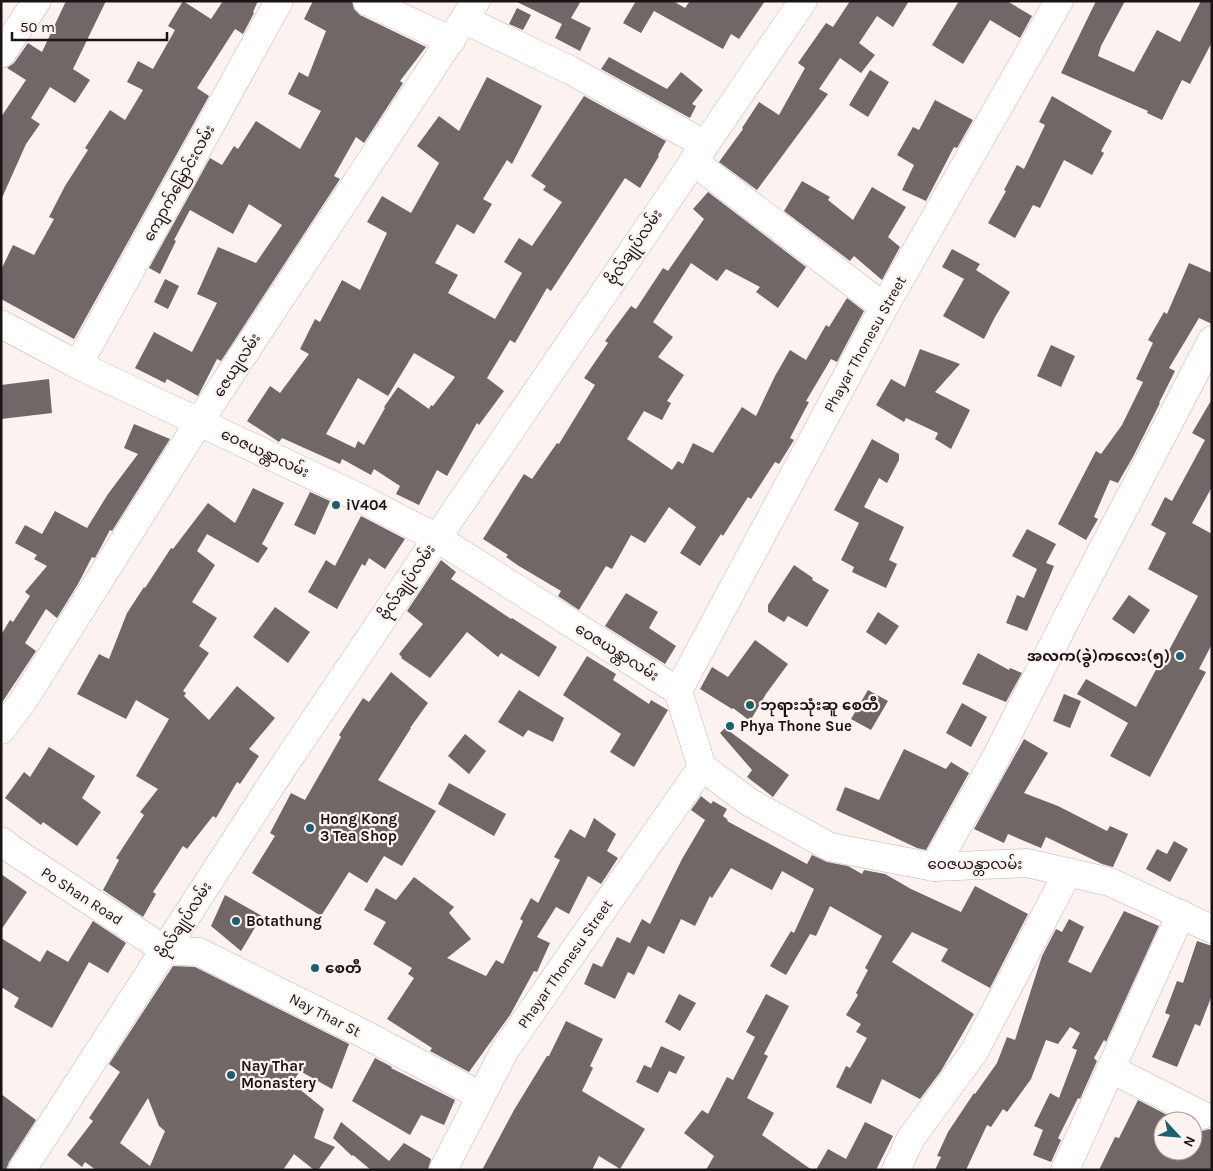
<svg xmlns="http://www.w3.org/2000/svg" width="1213" height="1171" font-family="Karla,'Noto Sans Myanmar',sans-serif">
<rect width="100%" height="100%" fill="#fcf2f0"/>
<g fill="#706766" fill-rule="evenodd">
<path d="M66 1H106L73 69 90 80 75 103 50 87 31 118 40 124 26 144 1 200V117L26 80 7 68 14 63 28 43 42 52Z"/>
<path d="M183 1 211 19 223 1H258L253 12 254 13 243 34 235 29 197 88 209 96 74 339 1 299V270L13 245 34 255 54 219 49 217 65 186 88 150 85 148 110 110 125 120 143 90 127 82 138 61 153 69 175 30 168 26Z"/>
<path d="M313 1H352L354 9 360 15 426 47 400 81 403 83 364 143 356 137 334 176 340 179 221 361 217 359 198 396 167 379 165 383 135 368 154 332 192 352 217 303 197 294 218 247 256 263 282 225 249 204 233 234 190 210 174 240 176 241 160 274 149 268 210 158 222 165 234 146 238 149 256 121 300 149 321 111 288 94 299 72 308 77 326 31 304 19Z"/>
<path d="M515 1H581L571 18 591 28 580 51 555 38 562 24Z"/>
<path d="M636 1H673L685 8 690 1H765L739 39 731 34 723 49 654 11 641 33 623 23Z"/>
<path d="M850 1H909L893 27 877 16 859 43 875 55 861 73 840 58 819 89 828 94 757 190 719 162 743 129 742 128 759 102 779 115 805 68 798 63 826 23 833 27Z"/>
<path d="M959 1H1007L1032 16 1020 38 990 20 963 64 932 45Z"/>
<path d="M1096 1H1125L1101 46 1098 56 1134 72 1157 30 1180 42 1201 1H1212V42L1190 84 1182 80 1162 120 1147 113 1148 111 1061 73Z"/>
<path d="M517 8 531 15 523 30 509 24Z"/>
<path d="M609 57 667 89 681 72 703 90 692 104 696 106 690 118 601 69Z"/>
<path d="M870 70 889 82 868 117 849 105Z"/>
<path d="M487 77 542 106 512 164 507 160 483 199 492 204 474 234 457 224 435 263 458 275 448 293 495 319 522 273 504 262 519 238 532 246 562 202 543 190 546 186 531 176 584 96 666 141 658 155 659 156 640 188 625 178 551 291 547 288 515 343 510 340 487 378 504 391 479 425 477 423 447 476 437 470 419 505 396 494 400 486 374 469 371 475 342 459 340 464 282 438 279 442 247 421 270 386 280 393 309 354 300 349 315 319 320 322 342 280 360 290 387 233 367 222 382 196 411 213 439 163 417 146 439 116 459 131ZM414 353 455 377 433 406 431 405 429 409 398 387 384 407 385 408 364 445 358 441 355 448 326 434 358 378 388 396Z"/>
<path d="M1052 96 1112 131 1101 151 1104 153 1092 175 1064 160 1040 208 1033 205 1015 238 988 223 1006 191 1004 190 1017 165 1024 169 1045 125 1039 122Z"/>
<path d="M935 100 973 120 957 148 954 147 926 201 902 190 914 165 897 155 913 127 919 130Z"/>
<path d="M802 181 830 197 828 200 853 220 872 187 906 207 888 237 900 247 882 280 854 256 850 261 784 211Z"/>
<path d="M708 192 806 267 778 308 756 292 760 287 726 269 717 281 691 263 653 322 673 337 658 357 684 375 667 401 671 403 662 420 644 411 627 439 672 470 678 461 683 464 693 443 713 453 742 407 756 416 775 376 790 350 806 360 826 325 829 327 847 298 864 311 837 362 831 359 806 401 809 402 790 438 794 440 779 464 775 462 751 499 748 497 723 536 721 534 700 566 680 553 696 527 669 507 645 543 631 535 612 569 606 566 579 610 558 596 561 591 519 566 506 557 508 555 483 539 524 474 532 479 557 443 559 444 595 385 584 378 608 343 605 341 631 306 636 309 663 268 668 271 704 219 693 209Z"/>
<path d="M952 249 980 264 976 270 1010 292 995 317 984 339 943 316 964 279 942 267Z"/>
<path d="M1189 263 1212 273V324L1199 318 1169 368 1175 371 1159 403H1160L1134 455 1118 483 1110 480 1094 517 1098 519 1086 540 1058 524 1096 451 1101 454 1122 425 1143 382 1136 379 1153 343 1148 340 1164 312 1167 314Z"/>
<path d="M165 279 179 286 168 309 154 302Z"/>
<path d="M1051 345 1075 356 1061 387 1037 376Z"/>
<path d="M920 349 960 364 935 392 970 410 951 449 935 439 938 433 906 418 904 422 876 405 891 379 905 387Z"/>
<path d="M49 379 52 413 1 419V385Z"/>
<path d="M1212 399V487L1192 523 1212 534V644L1199 669 1206 672 1150 777 1110 756 1128 723 1077 694 1086 679 1136 707 1166 651 1168 652 1198 596 1148 569 1166 533 1151 525 1165 497 1172 501 1205 440 1192 433Z"/>
<path d="M134 424 170 439 112 531 110 530 95 558 92 557 78 584 57 618 46 609 25 643 36 651 1 704V635L10 620 13 622 30 596 25 592 47 566 34 559 37 555 15 543 25 525 42 534 55 511 87 528 108 494 138 454 124 448Z"/>
<path d="M872 439 899 454V460L887 483 879 478 864 507 904 527 889 560 897 564 886 588 852 572 854 567 841 560 859 523 834 510Z"/>
<path d="M253 488 284 503 262 544 268 548 258 563 207 534 197 551 215 565 192 602 217 618 199 646 209 653 183 691 186 693 184 696 209 720 237 686 275 718 249 749 259 756 240 784 237 782 216 818 213 816 187 849 183 846 153 892 156 894 143 917 103 890 119 860 116 858 144 815 140 812 158 789 136 776 169 719 136 700 126 719 77 694 99 654 109 659 127 613 144 587 145 588 171 548 173 549 208 503 235 523Z"/>
<path d="M310 492 330 501 315 535 294 525Z"/>
<path d="M361 516 405 539 385 569 369 558 365 566 362 564 337 609 308 592 326 560 335 566Z"/>
<path d="M1027 529 1056 544 1046 563 1054 566 1027 631 1006 623 1017 595 1024 598 1037 569 1012 556Z"/>
<path d="M441 560 456 572 451 579 511 619 512 618 557 647 539 677 501 653 498 657 467 632 430 678 401 658 402 657 399 654 423 624 407 611Z"/>
<path d="M794 565 813 578 812 580 829 590 807 627 788 616 784 622 768 612V605Z"/>
<path d="M626 593 658 612 649 628 676 646 665 664 605 626Z"/>
<path d="M1129 595 1150 610 1134 634 1112 619Z"/>
<path d="M275 607 310 632 288 663 253 637Z"/>
<path d="M878 612 899 626 886 645 866 632Z"/>
<path d="M755 640 788 664 766 694 750 721 733 708 732 709 700 689 712 667 728 677Z"/>
<path d="M978 653 1009 670 1010 668 1022 673 1006 702 962 684Z"/>
<path d="M587 656 616 674 613 680 649 704 651 700 668 710 634 767 610 752 621 734 563 695Z"/>
<path d="M391 672 428 703 410 728H411L378 780 436 811 402 866 384 856 367 883 349 872 321 916 252 873 275 836 270 833 291 793 305 800 341 737 339 735 363 698 369 702Z"/>
<path d="M519 690 564 718 553 742 528 730 523 737 498 722Z"/>
<path d="M868 690 888 701 871 730 851 719Z"/>
<path d="M1064 694 1081 701 1070 728 1053 721Z"/>
<path d="M962 703 987 717 971 747 946 733Z"/>
<path d="M725 728 789 775 773 797 747 777 752 770 720 733Z"/>
<path d="M465 734 486 751 469 774 448 756Z"/>
<path d="M1024 739 1048 753 1024 793 1058 806 1107 831 1110 826 1128 834 1113 867 1102 864 1046 837 1041 848 1008 834 1004 843 974 829Z"/>
<path d="M49 747 95 776 82 798 101 812 77 846 43 822 41 825 5 798 24 772 30 777Z"/>
<path d="M904 749 946 769 951 762 969 773 926 850 917 848 836 810 845 787 879 800Z"/>
<path d="M449 783 506 814 494 836 438 804Z"/>
<path d="M701 796 711 804 713 801 727 809 723 816 728 820 727 821 807 864 812 855 827 862 848 866 862 874 864 870 885 874 911 889 961 912 975 886 1028 914 990 988 941 961 948 949 912 932 892 962 974 1014 941 1071 920 1099 882 1079 871 1104 836 1087 846 1066 850 1068 867 1038 856 1032 861 1024 846 1015 858 995 856 993 868 970 865 968 882 936 830 906 816 936 810 934 786 975 770 966 791 931 794 933 814 889 782 871 772 890 731 868 712 898 710 896 695 926 681 919 664 954 648 946 634 975 628 972 615 999 584 984 593 963 602 967 617 937 630 943 642 919 650 924 682 859 705 820 691 810Z"/>
<path d="M594 818 616 834 607 851 618 858 601 884 588 876 569 914 556 907 537 937 550 943 537 972 534 971 510 1015 469 1072 430 1051 432 1048 387 1019 414 978 408 974 412 968 373 944 386 922 364 910 376 888 396 900 414 877 454 907 449 913 471 939 447 958 486 976 496 960 503 964 523 921 520 919 531 898 538 903 560 860 554 857 570 829 585 838Z"/>
<path d="M1174 841 1188 849 1170 882 1146 869 1157 849 1167 854Z"/>
<path d="M1 874 27 892 1 930Z"/>
<path d="M225 895 262 916 241 951 211 926Z"/>
<path d="M1124 911 1159 926 1106 1042 1104 1040 1094 1058 1097 1061 1080 1099 1078 1098 1058 1138 1061 1140 1051 1162 1033 1155 1043 1130 1034 1126 1050 1093 1059 1098 1077 1050 1072 1048 1080 1033 1070 1027 1058 1044 1046 1040 1031 1079 1007 1112 1003 1109 991 1127 987 1125 966 1170H935L941 1157 937 1156 948 1132 974 1093 975 1094 997 1063 1007 1037 1015 1040 1042 956 1056 929 1062 932 1069 919 1084 927 1068 962 1091 973Z"/>
<path d="M93 921 126 943 108 973 89 962 52 1028 14 1007 19 998 1 987V938L40 962 47 950 68 962Z"/>
<path d="M1197 941 1212 946V995L1200 1026 1195 1024 1177 1067 1152 1057 1170 1015 1165 1013 1177 981 1183 983Z"/>
<path d="M173 966 195 967 349 1044 332 1089 300 1071 292 1083 324 1109 314 1138 335 1147 318 1170H314L294 1154 283 1170H96L85 1162 82 1167 67 1155 93 1121 89 1118 120 1072 109 1064ZM148 1098 159 1126 165 1131 150 1166 120 1143Z"/>
<path d="M679 994 696 1003 680 1031 665 1022Z"/>
<path d="M766 994 789 1006 764 1054 768 1056 747 1098 774 1113 762 1135 812 1170H706L714 1156 684 1133 702 1110 708 1114 727 1077 733 1080 755 1037 746 1032Z"/>
<path d="M566 1021 603 1039 590 1066 593 1068 582 1091 645 1129 620 1169 599 1156 592 1170H482L514 1110 547 1056H549Z"/>
<path d="M661 1046 685 1057 676 1074 669 1071 658 1093 636 1082 644 1065 651 1068Z"/>
<path d="M375 1058 392 1067 391 1068 455 1100 444 1125 421 1115 410 1135 352 1101Z"/>
<path d="M1 1094 36 1120 9 1162 6 1170H1Z"/>
<path d="M1138 1100 1179 1121H1163V1151H1193V1128L1202 1131 1209 1129 1212 1131V1170H1099L1115 1137 1119 1138Z"/>
<path d="M341 1122 389 1161 404 1143 431 1159 428 1170H371L353 1155 352 1156 333 1138Z"/>
<path d="M865 1122 893 1136 876 1170H816L828 1149 846 1159Z"/>
</g>
<g fill="none" stroke-linecap="round" stroke-linejoin="round">
<g stroke="#c1b7b5" stroke-width="29">
<g id="minor">
<path d="M367 1 451 41"/>
<path d="M465 20 570 70 704 144"/>
<path d="M1 54 37 1"/>
<path d="M693 161 884 307"/>
<path d="M1 324 78 365 360 498 437 538 678 691 702 767 749 802 830 847 934 867 1027 863 1110 882 1212 929"/>
<path d="M78 365 279 1"/>
<path d="M678 691 884 307 1059 1"/>
<path d="M1 730 23 701 199 422 476 1"/>
<path d="M1 841 14 851 165 950 199 952 364 1034 481 1096"/>
<path d="M934 867 992 765 1070 612 1212 340"/>
<path d="M1111 1069 1202 1115"/>
<path d="M22 1170 279 773 437 538 803 1"/>
<path d="M443 1170 505 1050 702 767"/>
<path d="M896 1170 911 1138 974 1052 1068 872"/>
<path d="M1065 1170 1181 914"/>
</g>
</g>
<use href="#minor" stroke="#fff" stroke-width="28"/>
</g>
<g fill="#186270" stroke="#fcf2f0" stroke-width="2">
<circle cx="336" cy="505" r="5"/>
<circle cx="1180" cy="656" r="5"/>
<circle cx="750" cy="705" r="5"/>
<circle cx="730" cy="726" r="5"/>
<circle cx="310" cy="828" r="5"/>
<circle cx="236" cy="921" r="5"/>
<circle cx="315" cy="968" r="5"/>
<circle cx="231" cy="1075" r="5"/>
</g>
<g text-anchor="middle" stroke-width="4.5" stroke-linejoin="round" paint-order="stroke">
<g font-size="15" fill="#181514" stroke="#fcf2f0">
<text transform="translate(179 183) rotate(-61)" y="5">ကျောက်မြောင်းလမ်း</text>
<text transform="translate(634 247) rotate(-56)" y="5">ဗိုလ်ချုပ်လမ်း</text>
<text transform="translate(865 344) rotate(-61)" y="5">Phayar Thonesu Street</text>
<text transform="translate(237 365) rotate(-57)" y="5">ဇေယျလမ်း</text>
<text transform="translate(265 453) rotate(25)" y="5">ဝေဇယန္တာလမ်း</text>
<text transform="translate(407 582) rotate(-56)" y="5">ဗိုလ်ချုပ်လမ်း</text>
<text transform="translate(617 652) rotate(32)" y="5">ဝေဇယန္တာလမ်း</text>
<text x="975" y="869">ဝေဇယန္တာလမ်း</text>
<text transform="translate(82 896) rotate(33)" y="5">Po Shan Road</text>
<text transform="translate(184 920) rotate(-57)" y="5">ဗိုလ်ချုပ်လမ်း</text>
<text transform="translate(565 964) rotate(-55)" y="5">Phayar Thonesu Street</text>
<text transform="translate(325 1015) rotate(27)" y="5">Nay Thar St</text>
</g>
<g font-size="15" font-weight="bold" fill="#181514" stroke="#fcf2f0" text-anchor="start">
<text x="346" y="510">iV404</text>
<text x="1170" y="661" text-anchor="end">အလက(ခွဲ)ကလေး(၅)</text>
<text x="760" y="710">ဘုရားသုံးဆူ စေတီ</text>
<text x="740" y="731">Phya Thone Sue</text>
<text x="320" y="824">Hong Kong<tspan x="320" dy="17">3 Tea Shop</tspan></text>
<text x="246" y="926">Botathung</text>
<text x="325" y="973">စေတီ</text>
<text x="241" y="1071">Nay Thar<tspan x="241" dy="17">Monastery</tspan></text>
</g>
</g>
<rect width="1213" height="1171" fill="none" stroke="#181514" stroke-width="5"/>
<g transform="translate(1178 1136) rotate(116)"><circle r="24" fill="#fcf2f0" stroke="#a19a98"/>
<path d="M0-4L9 19L0 12L-9 19Z" fill="#186270"/>
<text y="-8" font-size="14" font-weight="bold" text-anchor="middle" fill="#181514">N</text>
</g>
<path d="M12 32v8h155v-8" fill="none" stroke="#181514" stroke-width="2.5"/>
<text x="20" y="32" font-size="15" fill="#181514" stroke="#fcf2f0" stroke-width="4" paint-order="stroke">50 m</text>
</svg>
